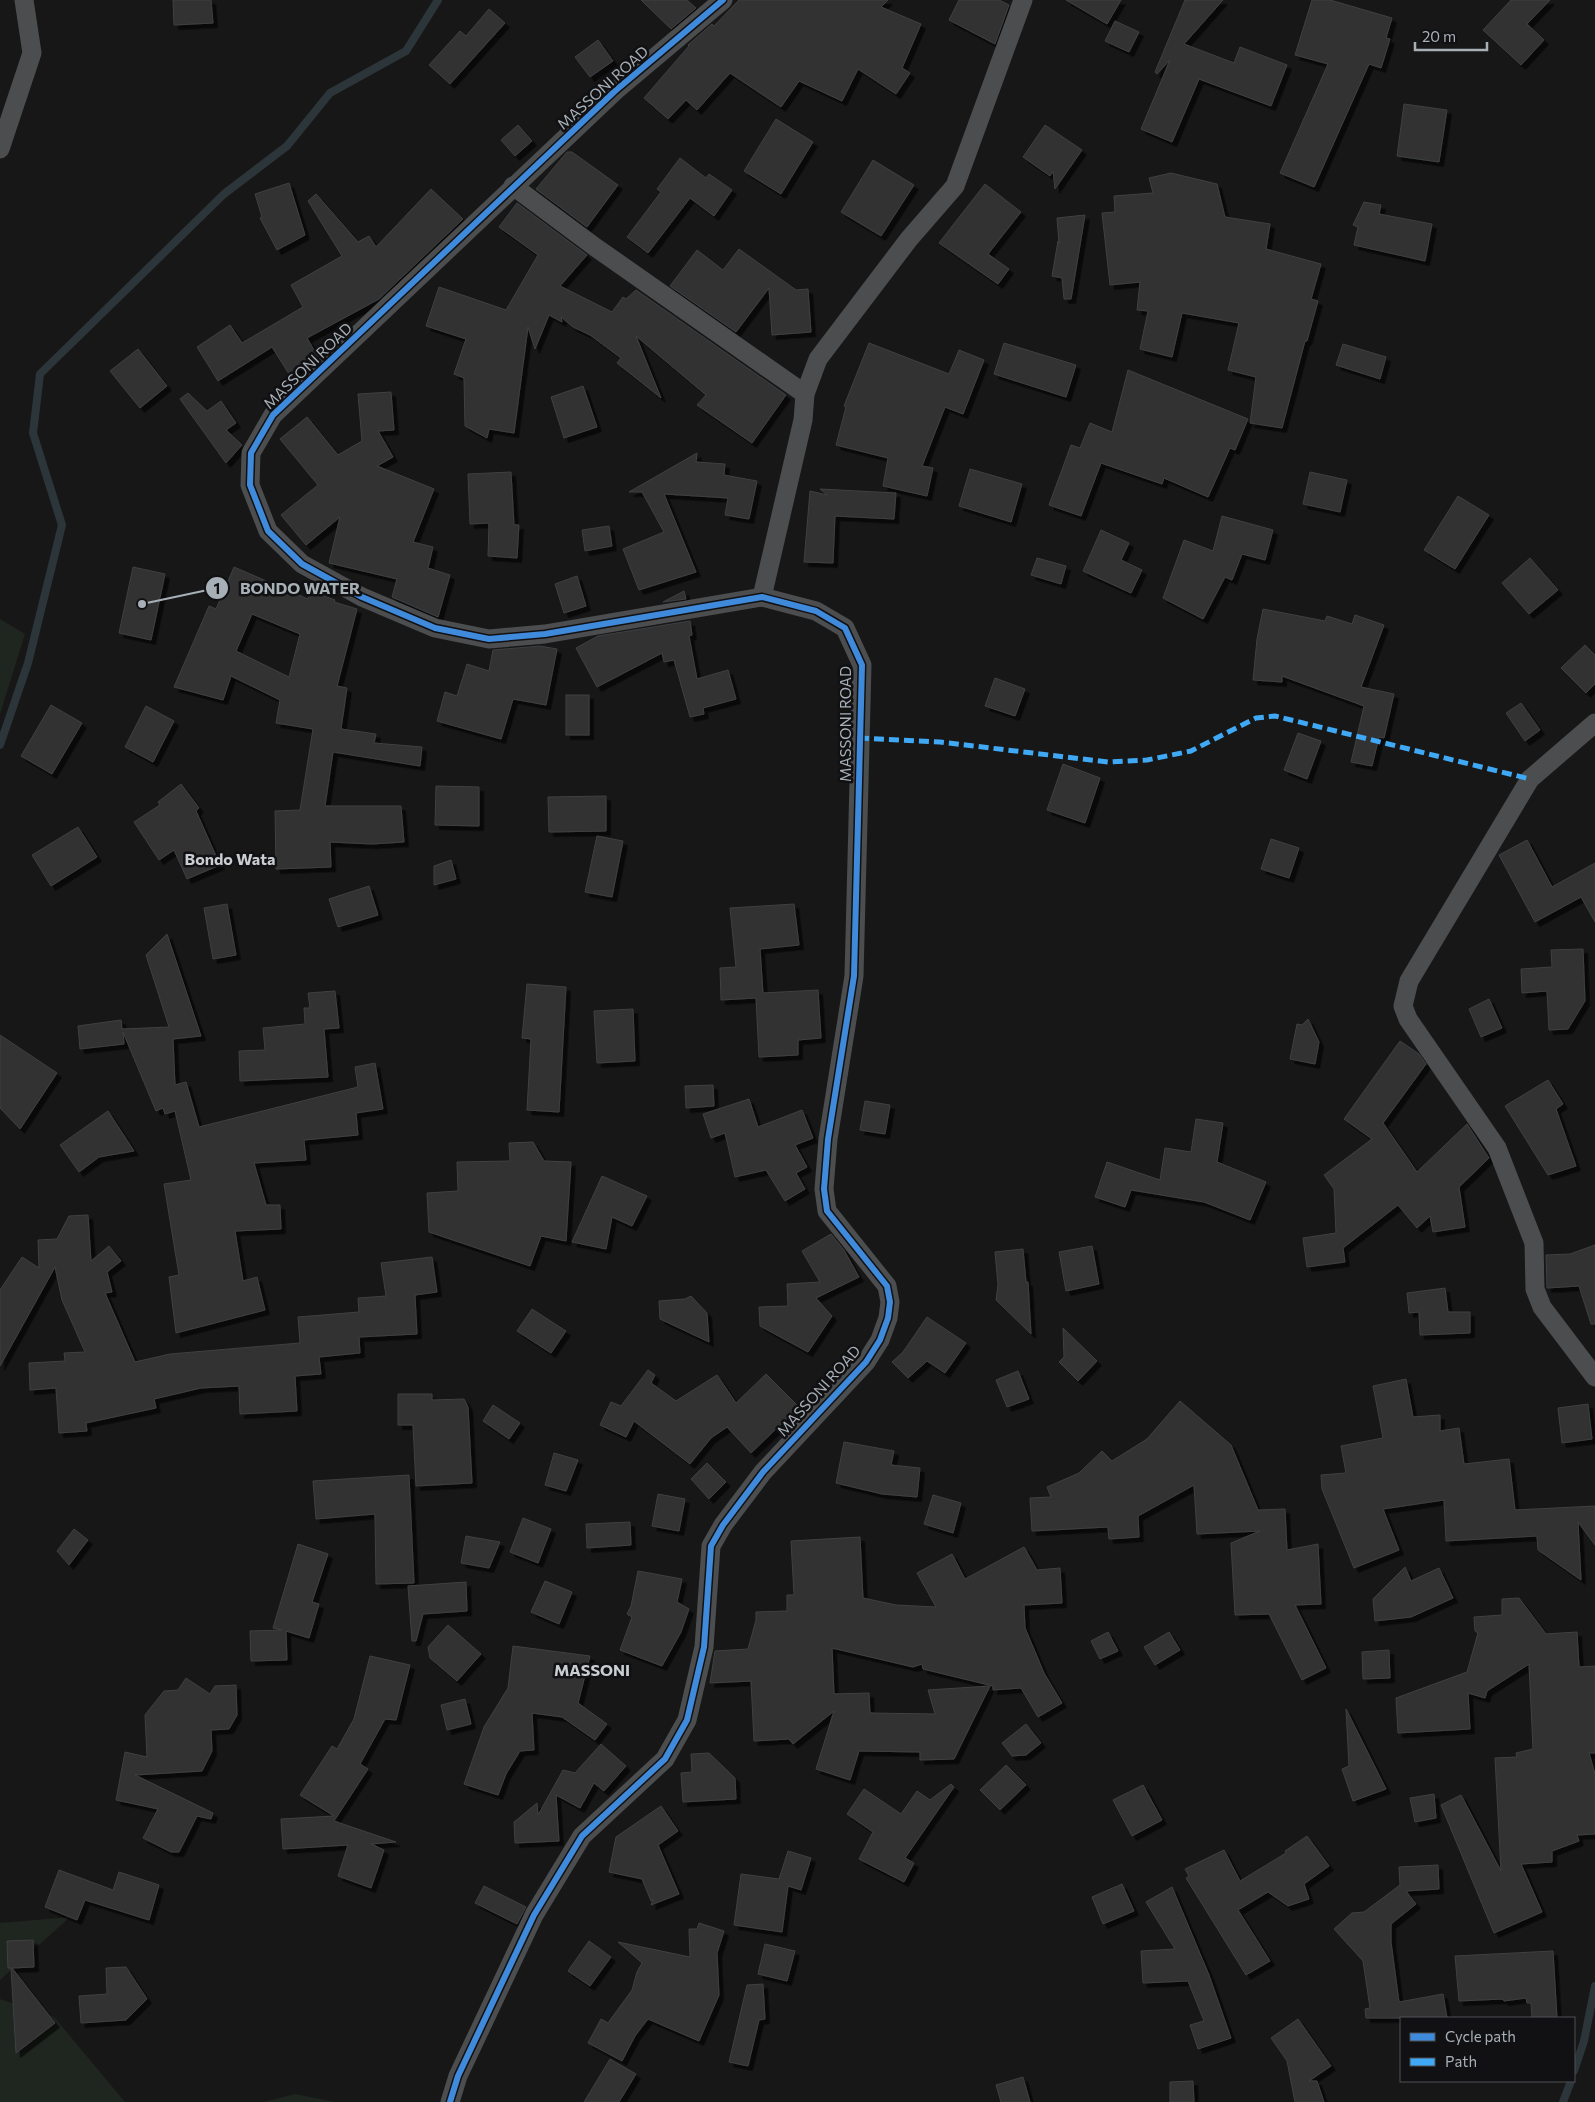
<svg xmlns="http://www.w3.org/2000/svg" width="1595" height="2102" font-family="Commissioner,sans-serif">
<defs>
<filter id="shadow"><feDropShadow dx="4.5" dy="4.5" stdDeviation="0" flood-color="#0009"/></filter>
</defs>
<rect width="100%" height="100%" fill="#171717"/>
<g fill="#1f251f">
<path d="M0 619 25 634 0 714Z"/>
<path d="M70 1917 0 1980V1923Z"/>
<path d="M0 1999 54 2017 125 2102H0Z"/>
<path d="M295 2094 335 2102H264Z"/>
</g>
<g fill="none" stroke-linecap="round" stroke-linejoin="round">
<g stroke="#2c363a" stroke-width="8">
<path d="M0 745 28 663 62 525 33 433 40 374 224 194 287 146 330 93 406 51 438 0"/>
<path d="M1574 2071 1584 2041 1595 1986"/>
<path d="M1563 2102 1571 2081"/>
</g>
</g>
<g fill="#313132" stroke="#3f4143" fill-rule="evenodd" filter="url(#shadow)">
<path d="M173 0H211L213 23 174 25Z"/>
<path d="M641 0H687L696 8 671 29Z"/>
<path d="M739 0H888L881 7 921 24 902 68 910 73 896 94 858 69 842 101 799 81 781 107 730 73 697 110 686 100 668 119 644 98 689 46 688 45 712 24 714 26Z"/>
<path d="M959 0H999L1009 5 995 44 949 20Z"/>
<path d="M1066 0H1121L1107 24Z"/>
<path d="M1185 0H1223L1184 44 1234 63 1240 47 1287 65 1271 106 1199 79 1172 142 1141 129 1170 60 1157 74 1155 72Z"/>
<path d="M1312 0H1330L1392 18 1386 38 1390 39 1381 68 1369 64 1314 187 1280 173 1328 64 1295 55Z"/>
<path d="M1511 0H1550L1527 24 1544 40 1521 65 1483 30Z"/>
<path d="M489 9 505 23 450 84 429 65 460 31 466 36Z"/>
<path d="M1115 21 1139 32 1129 52 1105 41Z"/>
<path d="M598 40 613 61 590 77 575 57Z"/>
<path d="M1404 104 1447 110 1439 162 1397 156Z"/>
<path d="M776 119 813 142 781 194 744 171Z"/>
<path d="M518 125 532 141 515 156 501 140Z"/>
<path d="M1045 125 1082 150 1055 189 1053 171 1050 176 1023 157Z"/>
<path d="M567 152H572L618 185 587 227 536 189Z"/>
<path d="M680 158 706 178 709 174 732 190 714 216 690 198 648 253 627 237 661 192 657 189Z"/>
<path d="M873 160 914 185 881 236 841 212Z"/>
<path d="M1171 173 1217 184 1225 217 1270 224 1266 249 1321 264 1311 299 1318 301 1307 341H1305L1282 428 1250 423 1256 377 1228 370 1239 323 1182 313 1172 357 1140 349 1148 311 1137 310 1140 282 1110 285 1102 213 1115 212 1114 196 1153 193 1149 178Z"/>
<path d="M289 183 305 235 277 250 260 218 262 217 255 194Z"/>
<path d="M985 184 1021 212 988 254 1009 269 998 284 939 243Z"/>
<path d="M431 189 463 219 379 299 307 338 318 357 289 374 272 347 218 381 197 347 230 325 242 343 303 307 291 285 342 256 308 201 316 194 358 242 369 236 376 247Z"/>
<path d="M1364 202 1381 205 1379 214 1432 224 1425 261 1354 245 1358 227 1353 225Z"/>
<path d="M517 203 587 255 560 286 612 312 623 297 626 299 636 290 786 395 752 443 697 405 706 395 636 336 661 398 617 363 621 358 590 335 573 327 561 317 562 322 549 315 535 349 528 327 514 433 489 429 487 438 465 426 464 378 454 374 466 339 426 326 439 287 506 310 538 255 499 227Z"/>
<path d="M1085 215 1071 299H1064L1062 278 1052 276 1058 241 1059 243 1057 218Z"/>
<path d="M739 249 796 290 808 289 811 332 772 335 769 288 736 332 670 286 697 250 723 270Z"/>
<path d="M869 343 949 374 959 350 984 360 963 414 945 407 922 466 933 468 927 496 883 486 888 458 836 445 846 407 844 406Z"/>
<path d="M1004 343 1076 365 1066 397 994 374Z"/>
<path d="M1343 344 1386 357 1380 379 1336 365Z"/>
<path d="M138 349 167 386 140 408 110 371Z"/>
<path d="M1128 370 1248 419 1235 450 1230 448 1208 497 1164 478 1162 484 1101 463 1081 516 1049 505 1071 445 1080 448 1090 423 1112 432Z"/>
<path d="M583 386 597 427 564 438 551 397Z"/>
<path d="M391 392 394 430 378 431 393 457 377 466 434 489 413 542 433 547 428 568 450 575 438 617 392 597 397 579 329 563 340 517 306 545 281 515 318 485 280 439 307 417 338 455 362 441 358 394Z"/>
<path d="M188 393 207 411 221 401 236 423 226 430 242 445 226 463 180 399Z"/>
<path d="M697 453 696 462 725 464 724 475 757 481 749 519 725 515 728 498 664 494 696 572 639 590 623 549 664 532 642 492H629Z"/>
<path d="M970 469 1022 484 1011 522 959 506Z"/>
<path d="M511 472 514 525H519L517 558 488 556 489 523 470 524 468 474Z"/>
<path d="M1310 472 1347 480 1340 512 1303 504Z"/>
<path d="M820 489 896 493 894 519 835 516 833 563 804 562 810 491 827 495Z"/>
<path d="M1458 496 1489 515 1455 569 1424 550Z"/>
<path d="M1222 516 1273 530 1265 560 1242 554 1232 580 1225 577 1203 619 1163 598 1184 540 1213 551Z"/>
<path d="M609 526 612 546 585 551 582 530Z"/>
<path d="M1101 530 1129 543 1121 560 1142 570 1131 593 1083 571Z"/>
<path d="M1037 558 1066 566 1061 584 1031 575Z"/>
<path d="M1530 558 1558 590 1529 614 1502 583Z"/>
<path d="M133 567 165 574 151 640 119 633Z"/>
<path d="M234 567 308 599 311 591 335 600 334 602 357 609 337 686 347 688 341 729 376 734 374 743 422 747 420 766 333 752 325 806H401L404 842 372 844 330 842 331 867 276 869 275 811 300 810 313 729 276 723 280 700 231 676 223 700 174 687 209 606 216 609ZM252 614 300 634 289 677 236 651Z"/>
<path d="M577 576 586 606 564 613 555 584Z"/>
<path d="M684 591 686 599 663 602Z"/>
<path d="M1263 609 1325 621 1327 616 1352 624 1355 615 1384 625 1361 687 1394 694 1384 738 1379 737 1372 766 1351 762 1364 706 1282 676V682L1253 680 1257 639Z"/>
<path d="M690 621 692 635 689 636 697 679 728 670 736 699 703 708 704 714 690 717 674 660 664 662 662 653 597 687 576 648 598 636Z"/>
<path d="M1585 645 1595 655V684L1586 693 1561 668Z"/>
<path d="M540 646 557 649 546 705 513 699 501 739 437 721 445 692 457 696 467 664 489 671 493 650Z"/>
<path d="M995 678 1025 689 1015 716 985 706Z"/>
<rect x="566" y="695" width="23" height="40"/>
<path d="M1521 703 1540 730 1525 741 1506 713Z"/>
<path d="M51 705 82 723 52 774 21 756Z"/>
<path d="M146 706 174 721 153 762 125 747Z"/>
<path d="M1298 733 1321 741 1307 779 1284 770Z"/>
<path d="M1063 764 1100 778 1085 823 1047 810Z"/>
<path d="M181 784 199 808 196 811 220 865 187 879 174 850 159 860 134 822 160 805 158 802Z"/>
<path d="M436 786 479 787V826L435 825Z"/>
<path d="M606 796V831L549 832 548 797Z"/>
<path d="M78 827 97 857 51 886 32 855Z"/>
<path d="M597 836 623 841 612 897 585 892Z"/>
<path d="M1271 839 1299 848 1289 878 1261 869Z"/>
<path d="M1527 840 1552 887 1595 863V922L1581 897 1535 922 1499 855Z"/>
<path d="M451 860 456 879 434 885V866Z"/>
<path d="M369 886 378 915 338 927 329 899Z"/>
<path d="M227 904 236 955 213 959 204 908Z"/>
<path d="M794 904 799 945 760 949 763 993 818 990 821 1038 798 1040V1055L759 1057 756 998 721 1000 720 968 736 967 730 908Z"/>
<path d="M167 934 201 1036 173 1039 175 1085 186 1082 199 1127 358 1087 355 1067 375 1063 383 1109 356 1113 358 1135 304 1140 306 1160 254 1163 266 1205H280L281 1229 235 1231 243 1281 257 1277 265 1310 176 1333 169 1277 179 1275 164 1184 191 1180 175 1111 165 1114 163 1108 156 1111 123 1032 124 1044 80 1049 78 1026 121 1020 122 1029 169 1027 146 955Z"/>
<path d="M1583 949 1585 1001 1568 1029 1549 1030 1547 991 1522 993 1521 969 1552 967 1551 950Z"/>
<path d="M527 984 566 987 559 1112 527 1110 531 1039 522 1038Z"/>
<path d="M335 991 339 1028 324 1029 328 1077 240 1081 239 1051 265 1050 263 1028 305 1024 304 1008H310L308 993Z"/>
<path d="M1489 999 1502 1028 1481 1037 1469 1009Z"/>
<path d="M633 1009 635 1061 597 1063 594 1011Z"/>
<path d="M1308 1019 1319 1042 1315 1064 1290 1059 1297 1024 1302 1025Z"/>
<path d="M0 1035 57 1073 20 1129 0 1108Z"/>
<path d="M1400 1041 1419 1054 1426 1064 1383 1123 1417 1172 1467 1124 1489 1158 1459 1187 1465 1227 1433 1232 1430 1216 1417 1228 1398 1205 1343 1248 1345 1262 1307 1267 1303 1238 1336 1233 1334 1189 1324 1175 1372 1139 1344 1119Z"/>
<path d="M1548 1080 1563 1104 1556 1109 1576 1166 1548 1175 1505 1106Z"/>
<path d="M713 1085 714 1106 686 1108 685 1086Z"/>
<path d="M749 1099 758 1127 802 1110 813 1138 795 1145 807 1167 796 1173 805 1189 785 1201 766 1170 735 1177 725 1133 711 1138 703 1114Z"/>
<path d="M865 1101 890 1105 885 1134 860 1130Z"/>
<path d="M108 1111 134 1151 99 1157 79 1172 60 1145Z"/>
<path d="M1196 1119 1223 1123 1217 1162 1266 1182 1250 1220 1204 1202 1131 1190 1125 1207 1095 1197 1107 1162 1160 1180 1165 1148 1191 1152Z"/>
<path d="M533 1142 544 1161 571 1162 566 1241 541 1236 530 1266 429 1232 427 1193 458 1191 457 1162 510 1161 509 1143Z"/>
<path d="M602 1176 647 1196 632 1226 612 1217 606 1249 572 1242Z"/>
<path d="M88 1215 91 1261 109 1246 121 1261 107 1272 112 1292 105 1293 135 1362 170 1354 300 1343 298 1317 359 1312 358 1298 386 1296 381 1263 432 1257 437 1292 415 1295 417 1334 359 1337 360 1353 319 1357 321 1374 295 1376 297 1411 240 1414 239 1386 201 1388 154 1399 156 1408 86 1423 87 1431 59 1433 56 1388 30 1390 29 1363 65 1361 64 1353 85 1352 62 1300 55 1267 0 1366V1290L22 1257 39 1268 38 1240 57 1239 69 1216Z"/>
<path d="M831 1234 844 1250 859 1277 816 1298 832 1316 808 1352 760 1326 759 1307 788 1306 787 1284 820 1282 802 1251Z"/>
<path d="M1595 1245V1324H1591L1579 1286 1547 1288 1546 1255 1570 1254Z"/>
<path d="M1092 1246 1099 1284 1066 1291 1059 1252Z"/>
<path d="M1023 1249 1026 1282H1028L1031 1334 996 1300 998 1285 995 1252Z"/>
<path d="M1445 1288 1448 1312H1470V1333L1420 1335 1419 1312 1409 1313 1407 1293Z"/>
<path d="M691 1296 707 1313 709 1342 660 1319 659 1301 685 1299Z"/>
<path d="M532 1309 566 1331 551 1353 517 1331Z"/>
<path d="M927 1317 966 1343 945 1373 927 1361 908 1378 892 1362 903 1352Z"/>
<path d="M1063 1328 1097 1361 1078 1381 1059 1362 1064 1357Z"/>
<path d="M648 1370 655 1375 651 1383 676 1401 717 1375 736 1403 766 1374 799 1407 751 1453 727 1427 711 1438 690 1464 634 1421 626 1437 600 1425 611 1402 621 1406Z"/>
<path d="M1018 1371 1029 1399 1007 1407 996 1380Z"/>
<path d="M1406 1379 1413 1417 1440 1415V1431L1459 1428 1464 1464 1509 1459 1515 1510 1595 1506V1545L1578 1522 1581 1580 1538 1550 1537 1536 1446 1541 1444 1500 1383 1509 1399 1550 1354 1568 1322 1489 1321 1475 1346 1473 1341 1446 1383 1438 1373 1386Z"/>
<path d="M398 1394H432V1400L464 1399 468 1407 472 1483 416 1486 413 1425H398Z"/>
<path d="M1180 1401 1231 1445 1258 1510 1285 1509 1287 1550 1318 1544 1321 1604 1295 1605 1326 1668 1302 1680 1269 1614 1235 1615 1231 1543 1260 1531 1197 1534 1194 1485 1138 1516 1139 1537 1109 1539 1108 1527 1032 1531 1030 1498 1051 1497 1047 1487 1079 1473 1102 1451 1112 1461 1147 1439Z"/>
<path d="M1588 1404 1592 1439 1562 1443 1558 1408Z"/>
<path d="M493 1405 520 1423 509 1439 483 1421Z"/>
<path d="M844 1442 894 1451 891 1465 920 1468 917 1497 882 1494 836 1483Z"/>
<path d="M554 1453 578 1460 566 1491 545 1485Z"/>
<path d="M707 1463 726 1482 709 1499 691 1479Z"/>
<path d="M409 1475 414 1583 376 1584 375 1514 316 1519 313 1481Z"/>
<path d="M658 1494 685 1499 679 1531 652 1526Z"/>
<path d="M933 1495 961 1503 953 1533 924 1524Z"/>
<path d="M523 1518 551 1529 538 1563 510 1552Z"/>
<path d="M630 1522 631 1545 587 1548 586 1524Z"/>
<path d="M74 1529 88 1540 69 1565 57 1551Z"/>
<path d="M466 1536 500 1542 489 1568 461 1563Z"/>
<path d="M860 1537 863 1598 896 1605 936 1607 917 1573 952 1554 965 1579 1024 1547 1037 1570 1060 1568 1062 1603 1024 1605 1025 1628 1044 1673 1062 1703 1038 1717 1021 1688 993 1690V1686L923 1669 922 1664 913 1667 832 1648 834 1694 869 1693 870 1713 935 1714 928 1690 990 1686 954 1759 920 1760V1752L859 1751 850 1780 816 1769 834 1711 793 1744 789 1739 754 1741 751 1681 710 1683 715 1651 748 1649 756 1620V1612L787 1611V1595H794L791 1541Z"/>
<path d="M298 1544 328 1554 312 1602 319 1604 309 1638 286 1631 287 1660 251 1661 250 1631 282 1630 273 1628Z"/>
<path d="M1405 1567 1411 1581 1439 1568 1453 1598 1411 1617 1375 1621 1373 1599Z"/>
<path d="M638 1571 682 1579 677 1602 689 1609 681 1632 662 1666 620 1650 632 1617 627 1614 631 1606Z"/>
<path d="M545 1581 572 1592 559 1624 531 1612Z"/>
<path d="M466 1582 467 1611 423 1614 416 1641H412L408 1586Z"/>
<path d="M1519 1598 1546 1634 1577 1632 1579 1667 1595 1666V1753H1589L1595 1774V1834L1577 1835 1579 1841 1552 1851V1862L1521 1864 1542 1912 1494 1933 1441 1805 1461 1795 1501 1871 1495 1758 1517 1757 1516 1753 1533 1749 1529 1664 1487 1691 1485 1698 1468 1693 1470 1729 1398 1733 1396 1698 1467 1672 1478 1633 1475 1631 1474 1617 1502 1615V1599Z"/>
<path d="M448 1625 481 1654 457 1681 430 1658 428 1647Z"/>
<path d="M1108 1632 1118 1651 1100 1659 1091 1641Z"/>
<path d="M1169 1632 1180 1650 1155 1665 1144 1647Z"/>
<path d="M513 1646 590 1656 578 1703 607 1724 595 1740 562 1717 532 1713 534 1750 520 1751 506 1774 498 1795 464 1784 484 1727 508 1688Z"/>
<path d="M1389 1650 1390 1678 1363 1679 1362 1652Z"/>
<path d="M370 1656 410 1665 396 1720 385 1719 360 1764 368 1769 334 1821 396 1842 371 1844 384 1850 371 1888 338 1876 348 1845 283 1849 281 1819 334 1816 300 1795 332 1746 337 1749 354 1719Z"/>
<path d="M186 1678 210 1694 215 1686 236 1685 237 1715 229 1729 211 1730 212 1751 202 1771 135 1775 213 1813 211 1819 197 1816 179 1852H171L143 1838 158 1809 116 1800 125 1752 147 1757 145 1715 164 1691 178 1690Z"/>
<path d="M465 1699 471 1724 447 1730 441 1705Z"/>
<path d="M1346 1709 1386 1789 1353 1801 1342 1769 1349 1766Z"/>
<path d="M1026 1724 1041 1743 1026 1755 1012 1756 1002 1743Z"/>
<path d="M601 1744 626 1766 604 1791 594 1783 580 1808 556 1795 559 1841 515 1843 514 1822 537 1803 538 1815 563 1770 575 1773Z"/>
<path d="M709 1753 735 1778 736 1799 683 1802 681 1773 692 1772 691 1754Z"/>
<path d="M1006 1765 1026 1785 1000 1810 980 1790Z"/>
<path d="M951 1784 954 1787 905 1858 914 1863 904 1882 859 1859 873 1832 847 1814 864 1789 901 1814 917 1791 930 1800Z"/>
<path d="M1143 1785 1162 1820 1132 1836 1113 1800Z"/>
<path d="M1434 1794 1436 1818 1415 1822 1410 1798Z"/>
<path d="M661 1806 678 1831 658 1845 679 1894 651 1905 653 1899 651 1901 642 1879 609 1872 616 1837Z"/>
<path d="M1307 1836 1329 1866 1304 1884 1309 1899 1288 1906 1268 1892 1238 1910 1270 1961 1246 1975 1186 1878 1189 1876 1185 1869 1224 1850 1240 1881 1286 1853 1285 1851Z"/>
<path d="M788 1851 811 1858 801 1890 788 1886 782 1932 734 1925 741 1874 779 1879Z"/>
<path d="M1438 1865 1439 1889 1406 1891 1416 1904 1391 1924V1942L1399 2002 1443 1994 1447 2018H1366L1365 2009 1370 2008 1363 1961 1334 1929 1352 1913 1364 1912 1400 1885 1399 1867Z"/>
<path d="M59 1870 113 1890 119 1872 159 1885 149 1920 85 1900 77 1920 45 1907Z"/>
<path d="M1122 1884 1134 1911 1103 1924 1092 1897Z"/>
<path d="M484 1886 526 1907 517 1924 475 1903Z"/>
<path d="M1172 1887 1209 1975 1231 2038 1198 2049 1190 2025 1204 2021 1188 1981 1143 1983 1141 1951 1175 1949 1146 1902Z"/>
<path d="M699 1923 724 1931 717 1953 719 1995 699 2041 648 2019 635 2036 622 2061 588 2043 601 2019 608 2023 632 1990 637 1972 642 1963 618 1942 690 1957 689 1929H697Z"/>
<path d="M33 1940 34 1967 12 1968 55 2023 16 2053 11 1968H8L7 1941Z"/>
<path d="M589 1941 611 1957 590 1986 568 1971Z"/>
<path d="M765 1944 795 1951 787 1981 758 1974Z"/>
<path d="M1553 1951 1557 2018H1532L1531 2003H1527L1526 1998 1504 2001 1503 1999 1459 2001 1455 1956Z"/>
<path d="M126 1967 147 1999 126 2020 81 2023 79 1996 107 1994 106 1968Z"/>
<path d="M763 1984 765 2019 759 2020 748 2066 729 2062 747 1985Z"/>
<path d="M1298 2019 1331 2066 1309 2081H1317L1324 2102H1295L1287 2061 1271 2038Z"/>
<path d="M610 2059 636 2074 619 2102H584Z"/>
<path d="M1023 2077 1030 2102H1001L996 2085Z"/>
<path d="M1193 2081 1194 2102H1170V2082Z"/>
</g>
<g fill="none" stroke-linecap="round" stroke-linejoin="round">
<g stroke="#4b4d4f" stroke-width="19">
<path d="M0 149 32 53 24 0"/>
<path d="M513 186 595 247 805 394"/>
<path d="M762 597 803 420 805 394 818 359 909 239 955 186 1023 0"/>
<path d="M1595 723 1530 779 1409 981 1403 1006 1408 1019 1497 1148 1534 1243 1535 1289 1542 1307 1595 1377"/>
<path d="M450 2102 458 2076 534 1915 582 1836 665 1759 687 1720 704 1647 711 1546 723 1525 763 1472 866 1362 880 1340 888 1318 890 1302 887 1286 827 1211 824 1189 828 1139 854 976 862 665 845 628 816 611 762 597 545 634 489 639 435 628 362 597 302 564 268 531 250 485 251 453 273 415 615 91 723 0"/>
</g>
<path stroke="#3fa9f5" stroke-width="5" stroke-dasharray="10 5" stroke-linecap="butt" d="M859 738 940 742 1108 762 1147 760 1191 751 1256 718 1275 716 1530 779"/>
<g stroke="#111113" stroke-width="9">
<path id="cycleway" d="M450 2102 458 2076 534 1915 582 1836 665 1759 687 1720 704 1647 711 1546 723 1525 763 1472 866 1362 880 1340 888 1318 890 1302 887 1286 827 1211 824 1189 828 1139 854 976 862 665 845 628 816 611 762 597 545 634 489 639 435 628 362 597 302 564 268 531 250 485 251 453 273 415 615 91 723 0"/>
</g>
<use href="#cycleway" stroke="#408adc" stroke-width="6"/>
</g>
<g text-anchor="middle" stroke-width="5" stroke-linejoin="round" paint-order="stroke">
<g font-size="15" fill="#a8b0b7" stroke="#111113">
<text transform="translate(603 88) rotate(-42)" y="5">MASSONI ROAD</text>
<text transform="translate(308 366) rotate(-44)" y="5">MASSONI ROAD</text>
<text transform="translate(846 724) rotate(-90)" y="5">MASSONI ROAD</text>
<text transform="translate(819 1391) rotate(-48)" y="5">MASSONI ROAD</text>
</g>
<g font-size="16" font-weight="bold" fill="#c9ced3" stroke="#111113">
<text x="230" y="865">Bondo Wata</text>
<text x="592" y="1676">MASSONI</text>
</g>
</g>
<path fill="none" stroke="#a8b0b7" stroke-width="2" d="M142 604L217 588"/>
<g fill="#a8b0b7" stroke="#111113" stroke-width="2">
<circle cx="142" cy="604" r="5"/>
<circle cx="217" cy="588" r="12"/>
</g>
<g font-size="15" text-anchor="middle" font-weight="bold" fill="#111">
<text x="217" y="594">1</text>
</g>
<g font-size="16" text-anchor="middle" font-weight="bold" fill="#a8b0b7" stroke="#111113" stroke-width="5" stroke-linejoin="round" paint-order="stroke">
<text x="300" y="594">BONDO WATER</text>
</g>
<rect x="1400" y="2017" width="175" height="65" fill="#111113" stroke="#4d5155"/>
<rect x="1410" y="2033" width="25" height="8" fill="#408adc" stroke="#4d5155"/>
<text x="1445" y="2042" font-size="15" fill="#a8b0b7">Cycle path</text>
<rect x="1410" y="2058" width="25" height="8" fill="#3fa9f5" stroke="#4d5155"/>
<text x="1445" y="2067" font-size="15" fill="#a8b0b7">Path</text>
<path d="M1415 42v8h72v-8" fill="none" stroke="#a8b0b7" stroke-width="2.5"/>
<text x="1422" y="42" font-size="15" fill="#a8b0b7" stroke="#111113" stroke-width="4" paint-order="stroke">20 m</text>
</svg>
